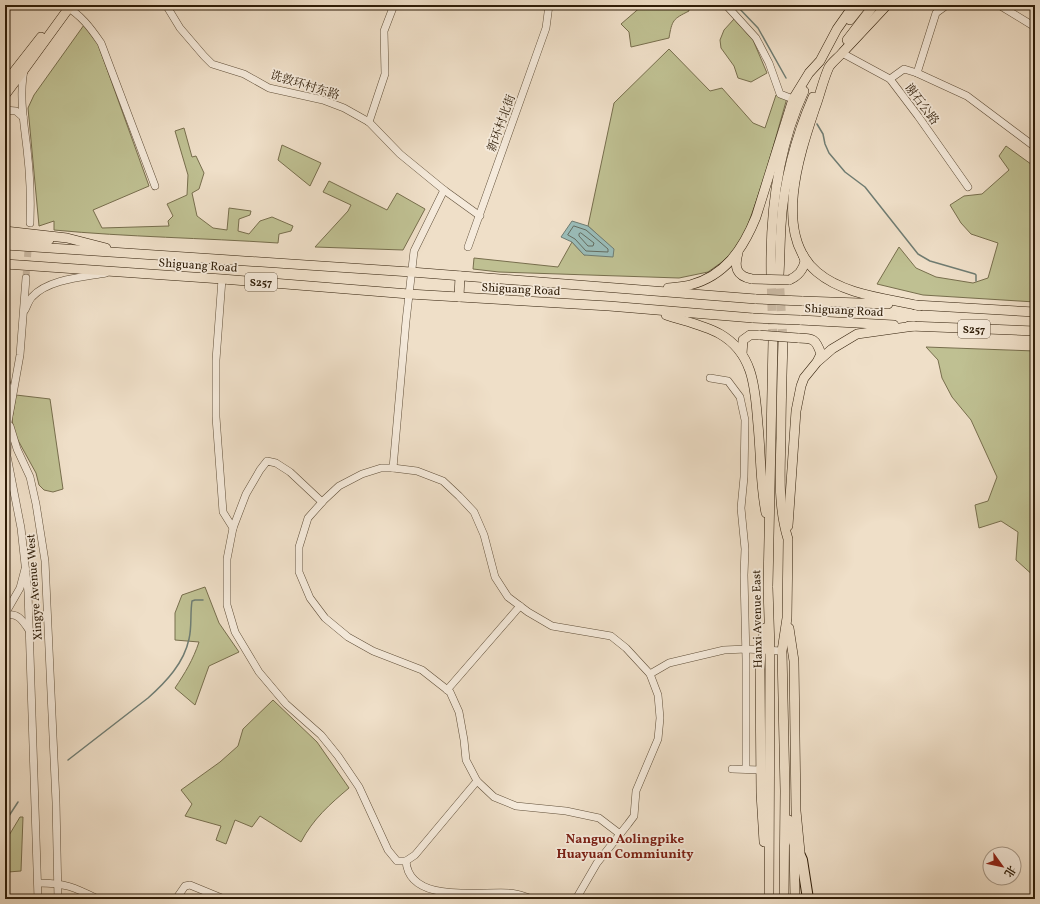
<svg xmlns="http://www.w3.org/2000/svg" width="1040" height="904" font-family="Vollkorn,'Noto Serif SC',serif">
<rect width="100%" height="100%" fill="#efdfc8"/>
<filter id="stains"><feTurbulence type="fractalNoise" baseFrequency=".005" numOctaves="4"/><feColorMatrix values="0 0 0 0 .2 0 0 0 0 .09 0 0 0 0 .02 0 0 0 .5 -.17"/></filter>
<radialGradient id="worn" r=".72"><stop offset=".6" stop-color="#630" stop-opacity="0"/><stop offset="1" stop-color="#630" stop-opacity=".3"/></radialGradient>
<g fill="#bfc092" stroke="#776e4d">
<path d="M643 5H688L689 11C673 19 672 20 669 38L631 47 629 32 621 24Z"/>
<path d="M734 19 753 40 767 73 751 82 738 78 734 66 721 48 720 40 724 30Z"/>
<path d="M84 25 98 44 149 186 93 210 102 228 169 226 168 221 173 216 167 204 187 195 188 175 175 131 184 128 192 157 196 156 204 173 199 189 192 193 197 216 213 228 227 230 229 208 251 211 250 215 239 219 238 231 249 234 260 221 272 217 293 226 291 231 279 234 278 243C203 238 128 237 54 230V221L39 226 28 108 34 95Z"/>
<path d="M669 49 710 91 722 88 753 123 765 128 776 95 787 98 764 179 745 233 735 250 722 262 708 272 679 278 499 272 473 269 474 258 558 267 572 242 584 255 613 249 588 226 614 103Z"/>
<path d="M282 145 321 163 310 186 278 160Z"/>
<path d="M1006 146 1035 167V302L923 295 877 284 899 247 916 268 936 277 973 283 988 278 998 243 971 234 961 223 950 205 964 196 982 194 1009 170 999 156Z"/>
<path d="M329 181 387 210 397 193 425 209 403 250 315 247 348 211 351 205 323 192Z"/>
<path d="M926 347 1035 351V577L1016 560 1018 532 1001 521 979 528 975 505 988 501 997 477 971 420 952 397 942 378 938 360Z"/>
<path d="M16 395 50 399 63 489 53 492 44 490 39 485 36 473 14 433 12 419Z"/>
<path d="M205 587 219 623 239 652 209 666 195 705 175 688C185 673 193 660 199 642L175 640V613L182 595Z"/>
<path d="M273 700 317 742 349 788C330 804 313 819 301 842L260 816 252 827 235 820 226 844 216 840 221 826 185 816 192 804 181 790 220 762 238 746 243 729Z"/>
<path d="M20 817H23L21 871 8 872 5 871V842Z"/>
</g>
<path fill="#9abcb8" stroke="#6f7c72" d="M572 221 588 226 614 249 613 257 584 255 572 242 561 237Z"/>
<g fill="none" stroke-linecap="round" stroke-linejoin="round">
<g stroke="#646c60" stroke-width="1">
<path d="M574 226 586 230 608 249V252L586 251 575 239 568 235Z"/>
<path d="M581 233 594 243 593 246H588L579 236V234Z"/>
</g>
<g stroke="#6f7c72" stroke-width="1.5">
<path d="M736 5 758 28 786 78"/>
<path d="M817 124 823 134 825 144 829 153 845 172 865 187 918 254 930 261 975 274 976 275V281"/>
<path d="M68 760 148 698C166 682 184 663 189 639 192 627 190 614 192 601L195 600H203"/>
<path d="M5 822 18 802"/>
</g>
<path stroke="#c9b8a2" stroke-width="7" stroke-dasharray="7 3.5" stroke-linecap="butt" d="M26 278 30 223"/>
<g stroke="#c9b8a2" stroke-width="9" stroke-dasharray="9 4.5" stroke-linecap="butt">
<path d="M771 275 773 340"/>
<path d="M779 275 783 341"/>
</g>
<g stroke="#5f4e38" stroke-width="8">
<g id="minor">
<path d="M64 5C81 15 90 27 101 43L155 186"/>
<path d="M166 5 180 28 204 56 212 64 244 74 269 88 323 100 344 108 369 122 400 154 444 190 480 216"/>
<path d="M726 5 756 38 769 63 780 94 793 99"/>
<path d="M999 5 1035 27"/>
<path d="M842 53 890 79 918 116 968 187"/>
<path d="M24 70C19 96 24 123 27 149 30 174 31 198 30 223"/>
<path d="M917 73 936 13 947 5"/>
<path d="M890 79 904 69 917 73 967 96 1035 147"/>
<path d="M5 110 16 111 23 117"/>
<path d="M369 122 385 74 384 31 394 5"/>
<path d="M468 247 546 28 549 5"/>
<path d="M26 278 20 355 8 422 7 456 21 528 28 592 38 899"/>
<path d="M222 279 216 360V417L223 512 233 528"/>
<path d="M25 310C27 306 29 300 32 297 48 279 84 277 106 273"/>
<path d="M5 378 8 387 10 399"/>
<path d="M710 378 728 381 740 397 745 420 744 477 741 508 745 549 744 575 746 659V769"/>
<path d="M10 426 17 449 30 477 36 504 45 561 56 802 58 899"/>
<path d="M393 468 406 321 414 251 444 190"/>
<path d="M322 502 290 472 276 463 267 461 260 470 246 494 233 528 227 559V605L235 632 259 672 286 704 321 735 338 756 359 787 388 850 397 861H406L415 855 477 781"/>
<path d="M5 614 20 588 25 569"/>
<path d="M5 616C17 611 23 621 29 630"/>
<path d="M650 674 669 663 724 650 746 649 782 651"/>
<path d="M447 690 520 606"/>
<path d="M732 769 760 770"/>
<path d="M406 861C409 904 479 891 509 893 517 893 525 897 533 899"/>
<path d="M38 883C65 883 74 887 98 899"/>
<path d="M176 899 185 886 190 885 224 899"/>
<path d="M576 899 597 863 628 824 634 816 636 791 658 739 660 718 658 695 650 674 626 648 611 636 552 626 528 612 508 597 495 577 484 535 474 512 459 496 443 481 417 471 393 468H381L362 474 339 486 324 500 308 518 299 547V572L310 598 325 618 348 637 373 651 422 670 450 692 459 712 464 740 466 760 477 781 494 797 516 806 566 811 599 818 620 834"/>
</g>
</g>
<g stroke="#2f1d08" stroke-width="10">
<g id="major">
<path d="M887 5C872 21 858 36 843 52 839 57 832 62 829 67 823 80 820 95 815 108 800 153 772 234 817 272 844 295 886 298 920 306"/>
<path d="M850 20 862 5"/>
<path d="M847 40 874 5"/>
<path d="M5 83 41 37"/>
<path d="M5 95 23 71 71 5"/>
<path d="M5 231 67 238 106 248"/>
<path d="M5 238 49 240"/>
<path d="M5 245 411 272 756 299"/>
<path d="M738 253C734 267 736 276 752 279"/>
<path d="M5 264 222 279 409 294 609 306 753 318"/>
<path d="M771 275C770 213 777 149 804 91"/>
<path d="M779 275C780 259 780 242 781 226 783 184 796 136 813 97"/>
<path d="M789 280C798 276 803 271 805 261L803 255"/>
<path d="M668 288C675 287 683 287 690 285 725 276 743 249 756 217L793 99 809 73 820 61 837 29 854 5"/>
<path d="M459 297 460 276"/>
<path d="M802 301 888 304"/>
<path d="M915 305 1035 312"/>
<path d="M666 315C684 321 704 325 720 334 755 354 755 391 758 425 761 454 760 484 766 513"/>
<path d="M800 320 894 325"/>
<path d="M909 326 1035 331"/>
<path d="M798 338C813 338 816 339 821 354L818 360"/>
<path d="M783 341C782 373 781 406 781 438 780 472 778 507 788 539L787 618 782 651 785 791 784 899"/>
<path d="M742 354 743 340 750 335H760"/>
<path d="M788 526 796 411 801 386 804 378 817 362 832 349 857 334 914 326"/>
<path d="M789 628 794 661 796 811 800 852"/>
<path d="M789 820 790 830 794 842 795 899"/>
<path d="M764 842 761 793 760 669 761 650 765 628"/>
<path d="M769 899 770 650 768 587 773 340"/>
</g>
</g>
<g stroke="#2f1d08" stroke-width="12">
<path id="highway" d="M794 842 802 860 808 899"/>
</g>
<use href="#minor" stroke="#f5eadb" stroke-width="7"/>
<use href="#major" stroke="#efdfc8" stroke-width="9"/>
<use href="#highway" stroke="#efdfc8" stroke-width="10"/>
<g stroke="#2f1d08" stroke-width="10" stroke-linecap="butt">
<g id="major-bridge">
<path d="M752 279 789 280"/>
<path d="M756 299 802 301"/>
<path d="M753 318 800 320"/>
<path d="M760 335 798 338"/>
</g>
</g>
<use href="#major-bridge" stroke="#efdfc8" stroke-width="9"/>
</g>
<g text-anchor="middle" stroke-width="3.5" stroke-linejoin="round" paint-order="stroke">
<g fill="#f5eadb" stroke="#6a5a47" stroke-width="1">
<rect x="245" y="273" width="32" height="18" rx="3"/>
<rect x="958" y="320" width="32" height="18" rx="3"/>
</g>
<g font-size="11" font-weight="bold" fill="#2f1d08">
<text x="261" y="286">S257</text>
<text x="974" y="333">S257</text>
</g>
<g font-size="12" fill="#2f1d08" stroke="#f5eadb">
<text transform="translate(305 85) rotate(17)" y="4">诜敦环村东路</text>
<text transform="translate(922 104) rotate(53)" y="4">谢石公路</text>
<text transform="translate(501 123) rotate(-70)" y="4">新环村北街</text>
<text transform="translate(198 265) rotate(4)" y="4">Shiguang Road</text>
<text transform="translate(521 289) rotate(3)" y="4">Shiguang Road</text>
<text transform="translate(844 310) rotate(3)" y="4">Shiguang Road</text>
<text transform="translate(34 587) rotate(-94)" y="4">Xingye Avenue West</text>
<text transform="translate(757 619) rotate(-91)" y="4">Hanxi Avenue East</text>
</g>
<g font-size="13" font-weight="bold" fill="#7a1f14" stroke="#f5eadb">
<text x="625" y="843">Nanguo Aolingpike<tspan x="625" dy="15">Huayuan Commiunity</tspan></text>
</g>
</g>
<rect width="1040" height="904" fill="none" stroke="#efdfc8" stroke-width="20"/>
<rect x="6" y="6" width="1028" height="892" fill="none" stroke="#2f1d08" stroke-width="2"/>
<rect x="10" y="10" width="1020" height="884" fill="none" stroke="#2f1d08"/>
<g transform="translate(1002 866) rotate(123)"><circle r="19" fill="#f5eadb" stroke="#a69887"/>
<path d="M0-3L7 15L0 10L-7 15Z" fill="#8f2418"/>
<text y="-6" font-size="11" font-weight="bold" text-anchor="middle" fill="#2f1d08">北</text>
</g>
<rect width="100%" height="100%" filter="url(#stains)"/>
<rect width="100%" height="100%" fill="url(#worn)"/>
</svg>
